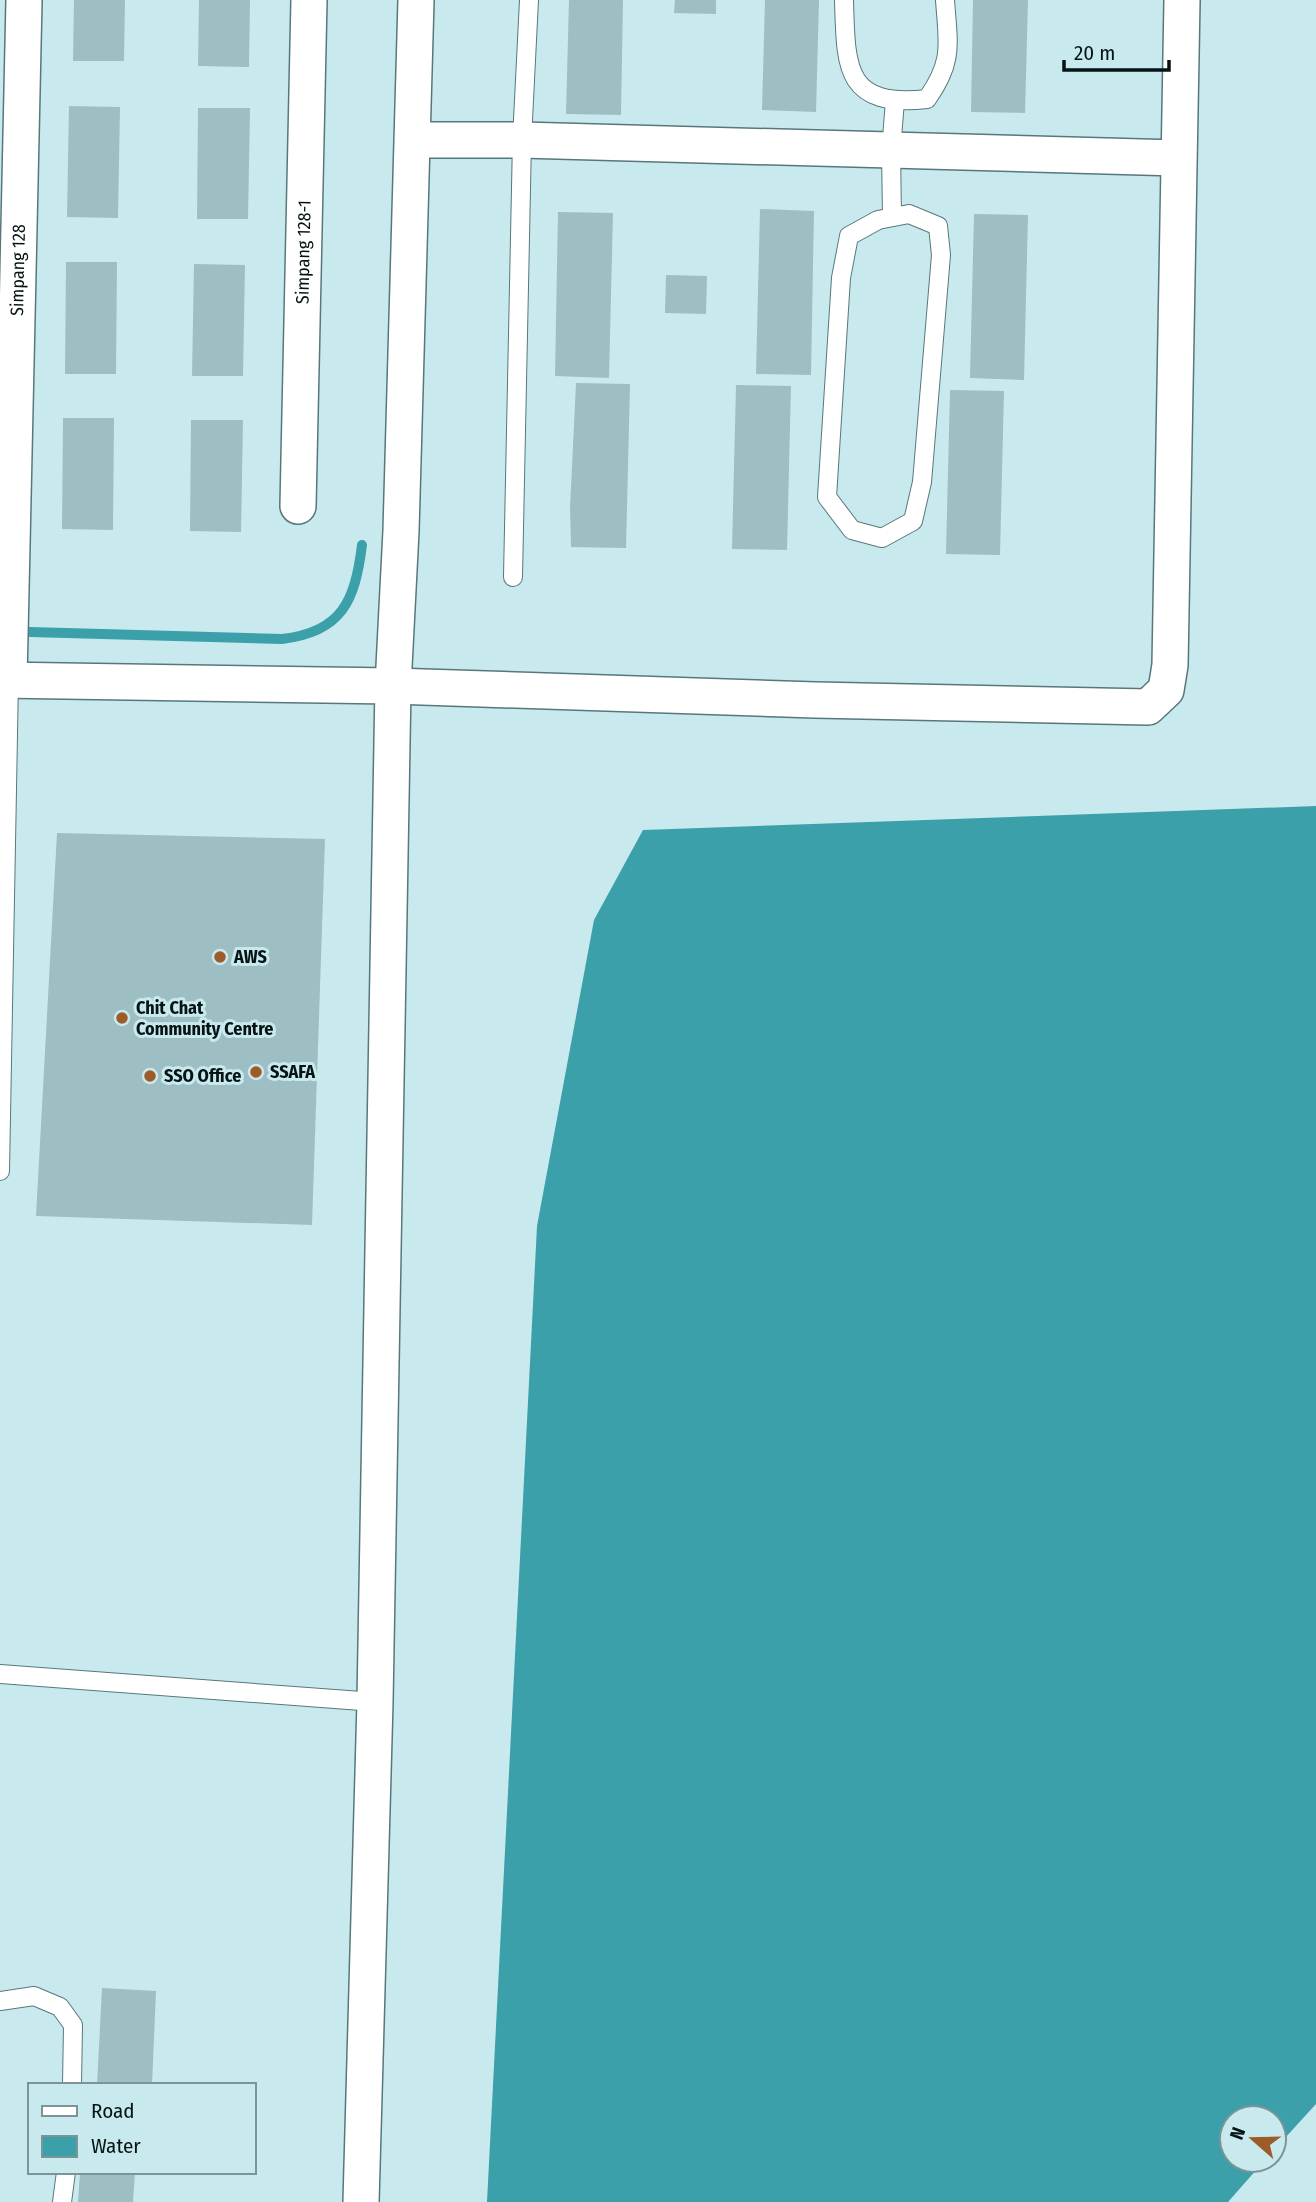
<svg xmlns="http://www.w3.org/2000/svg" width="1316" height="2202" font-family="'Fira Sans Condensed',sans-serif">
<rect width="100%" height="100%" fill="#c8eaee"/>
<path fill="#3ca0aa" d="M1316 806V2104L1274 2150V2118H1232V2160H1265L1228 2202H487L537 1226 594 920 643 830Z"/>
<g fill="none" stroke-linecap="round" stroke-linejoin="round">
<path stroke="#3ca0aa" stroke-width="10" d="M30 632 282 639C342 632 355 601 362 545"/>
</g>
<g fill="#9dbec2">
<path d="M74 0H125L124 61H73Z"/>
<path d="M199 0H250L249 67 198 66Z"/>
<path d="M569 0H623L621 115 566 114Z"/>
<path d="M675 0H716V14L674 13Z"/>
<path d="M765 0H819L816 112 762 110Z"/>
<path d="M973 0H1028L1025 113 971 112Z"/>
<path d="M69 106 120 107 118 218 67 217Z"/>
<path d="M198 108H250L248 219H197Z"/>
<path d="M760 209 814 211 811 375 756 374Z"/>
<path d="M558 212 613 213 609 378 555 376Z"/>
<path d="M974 214 1028 215 1024 380 970 378Z"/>
<path d="M66 262H117L116 374H65Z"/>
<path d="M194 264 245 265 243 376H192Z"/>
<path d="M666 275 707 276 706 314 665 313Z"/>
<path d="M576 383 630 384 626 548 571 547 570 508Z"/>
<path d="M736 385 791 386 787 550 732 549Z"/>
<path d="M950 390 1004 391 1000 555 946 554Z"/>
<path d="M63 418H114L113 530 62 529Z"/>
<path d="M191 420H243L241 532 190 531Z"/>
<path d="M57 833 325 839 312 1225 36 1216Z"/>
<path d="M102 1988 156 1991 152 2085H97Z"/>
<path d="M80 2172H135L133 2202H78Z"/>
</g>
<g fill="none" stroke-linecap="round" stroke-linejoin="round">
<g stroke="#58777a" stroke-width="20">
<g id="service">
<path d="M844 0C846 67 844 108 927 99 954 61 948 44 945 0"/>
<path d="M909 214 938 226 941 255 922 482 913 521 882 538 852 530 827 497 841 278 849 236 878 220Z"/>
<path d="M892 217 891 150 895 101"/>
<path d="M513 577 522 140 529 0"/>
<path d="M0 1171 9 680"/>
<path d="M0 1674 375 1702"/>
<path d="M0 2001 34 1996 60 2007 73 2025 72 2085"/>
<path d="M62 2202 66 2172"/>
</g>
</g>
<g stroke="#58777a" stroke-width="38">
<g id="minor">
<path d="M413 140H522L1178 158"/>
<path id="s1" d="M298 506 309 0"/>
<path d="M0 680 393 686 815 700 1148 707 1166 690 1170 665 1182 0"/>
<path id="s2" d="M9 680 24 0"/>
<path d="M361 2202 375 1702 393 686 401 531 416 0"/>
</g>
</g>
<use href="#service" stroke="#fff" stroke-width="18"/>
<use href="#minor" stroke="#fff" stroke-width="35"/>
</g>
<g fill="#9d5b29" stroke="#c8eaee" stroke-width="2.5">
<circle cx="220" cy="957" r="7"/>
<circle cx="122" cy="1018" r="7"/>
<circle cx="256" cy="1072" r="7"/>
<circle cx="150" cy="1076" r="7"/>
</g>
<g text-anchor="middle" stroke-width="6" stroke-linejoin="round" paint-order="stroke">
<g font-size="18" fill="#071314" stroke="#c8eaee">
<text dy="6" stroke="none"><textPath href="#s1" startOffset="254">Simpang 128-1</textPath></text>
<text dy="6" stroke="none"><textPath href="#s2" startOffset="410">Simpang 128</textPath></text>
</g>
<g font-size="18" font-weight="bold" fill="#071314" stroke="#c8eaee" text-anchor="start">
<text x="234" y="963">AWS</text>
<text x="136" y="1014">Chit Chat<tspan x="136" dy="21">Community Centre</tspan></text>
<text x="270" y="1078">SSAFA</text>
<text x="164" y="1082">SSO Office</text>
</g>
</g>
<rect x="28" y="2083" width="228" height="91" fill="#c8eaee" stroke="#7b9497" stroke-width="2"/>
<rect x="42" y="2106" width="35" height="10" fill="#ffffff" stroke="#7b9497" stroke-width="2"/>
<text x="91" y="2118" font-size="21" fill="#071314">Road</text>
<rect x="42" y="2136" width="35" height="21" fill="#3ca0aa" stroke="#7b9497" stroke-width="2"/>
<text x="91" y="2153" font-size="21" fill="#071314">Water</text>
<g transform="translate(1253 2139) rotate(290)"><circle r="33" fill="#c8eaee" stroke="#7b9497" stroke-width="2"/>
<path d="M0-5L12 26L0 18L-12 26Z" fill="#9d5b29"/>
<text y="-10" font-size="19" font-weight="bold" text-anchor="middle" fill="#071314">N</text>
</g>
<path d="M1064 60v10h105v-10" fill="none" stroke="#071314" stroke-width="3.5"/>
<text x="1074" y="60" font-size="21" fill="#071314" stroke="#c8eaee" stroke-width="5" paint-order="stroke">20 m</text>
</svg>
